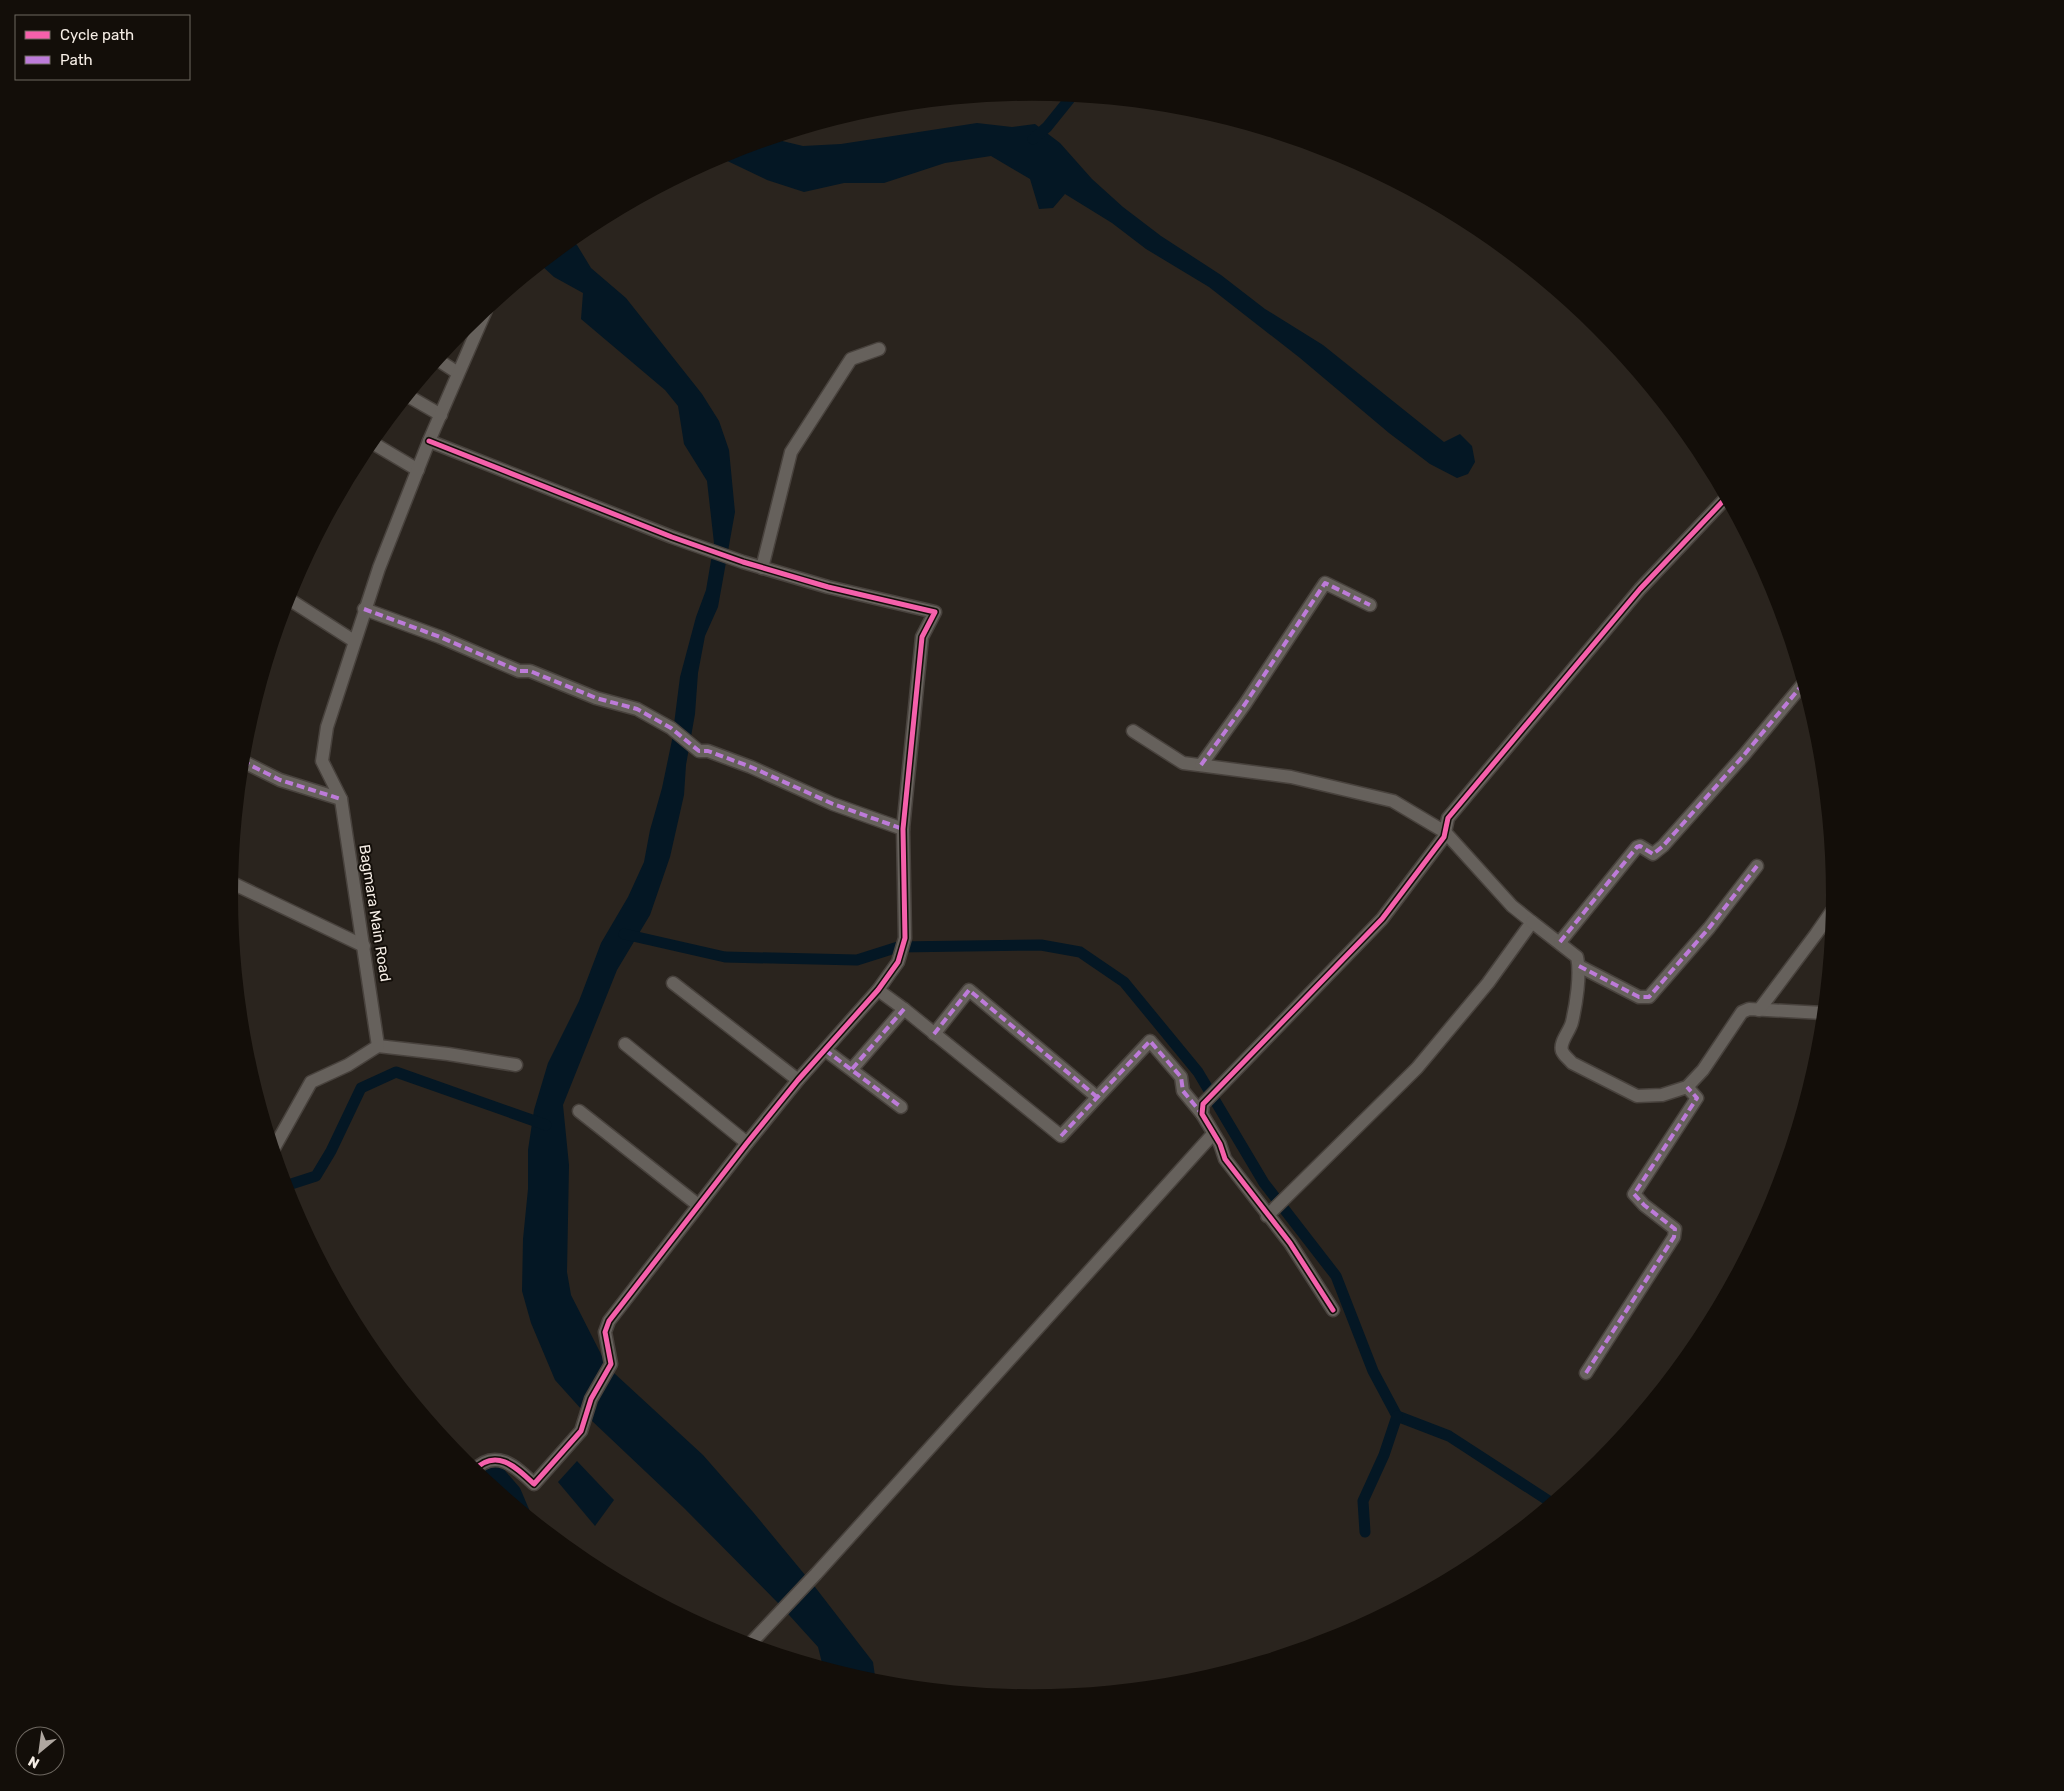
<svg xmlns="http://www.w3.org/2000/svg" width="2064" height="1791" font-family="Rubik,sans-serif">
<rect width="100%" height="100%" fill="#2a241e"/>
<g fill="#041724">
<path d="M977 123 1012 127 1035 124 1060 143 1092 179 1123 207 1161 236 1221 275 1265 309 1323 345 1444 442 1460 434 1472 446 1475 462 1468 474 1457 478 1430 464 1389 433 1300 358 1209 287 1146 249 1112 223 1065 194 1053 208 1039 209 1030 179 991 156 945 163 884 183H844L804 192 767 180 719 157 774 139 803 146 841 144Z"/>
<path d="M572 240 577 245 591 268 626 298 702 394 719 421 729 450 735 512 718 607 705 636 698 673 695 714 686 765 684 795 670 857 650 915 617 970 563 1105 569 1165 567 1272 571 1295 602 1356 614 1373 703 1455 753 1512 815 1587 873 1662 876 1683 823 1667 818 1647 780 1605 684 1508 591 1420 555 1380 531 1323 522 1291 523 1239 528 1189V1150L534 1110 548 1063 579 1001 601 943 628 897 644 862 650 830 662 788 672 740 680 677 696 617 706 590 714 543 707 481 684 444 678 406 665 390 581 319 583 293 554 277 541 265Z"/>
<path d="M577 1461 614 1500 595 1526 558 1482Z"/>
<path d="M501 1466 520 1488 534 1521 475 1472 481 1467Z"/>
</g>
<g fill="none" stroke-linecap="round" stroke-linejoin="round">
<g stroke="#041724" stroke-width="11">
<path d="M1033 139 1047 127 1072 96"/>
<path d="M624 934 725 957 857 960 898 947 1041 945 1080 952 1124 982 1198 1072 1264 1183 1336 1276 1373 1371 1397 1416 1449 1436 1552 1503"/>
<path d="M285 1186 316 1176 331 1151 361 1088 396 1072 546 1125"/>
<path d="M1365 1532 1363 1501 1384 1455 1397 1416"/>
</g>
<g stroke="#48423d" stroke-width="15">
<g id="minor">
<path d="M438 360 458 373"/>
<path d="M408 396 441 415"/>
<path d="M429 441 672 537 743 562 828 587 935 612 922 637 903 829 905 938 898 962 878 990 798 1080 747 1143 609 1321 605 1332 611 1364 591 1399 581 1431 534 1484C516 1467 496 1447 473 1471"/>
<path d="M371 442 418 470"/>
<path d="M762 568 791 452 851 359 879 349"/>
<path d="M287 598 354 641"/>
<path d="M364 609 440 637 519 671H530L596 698 637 709 671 728 699 751H708L751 767 833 804 903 829"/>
<path d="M1133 731 1183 763 1291 777 1393 801 1445 832 1512 906 1532 922 1488 983 1417 1068 1267 1216"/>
<path d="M242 761 280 780 341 799"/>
<path d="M1201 765 1245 704 1325 583 1370 605"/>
<path d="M230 882 364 946"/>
<path d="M1532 922 1577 957C1581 974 1576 1005 1572 1022 1570 1031 1559 1042 1562 1051 1564 1056 1569 1059 1572 1063L1637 1096 1662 1095 1687 1087 1703 1070 1742 1012 1749 1009 1823 1013"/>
<path d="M1560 942 1637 847 1640 846 1653 854 1663 846 1744 755 1803 684"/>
<path d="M1579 966 1639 997H1649L1709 928 1757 866"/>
<path d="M673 983 798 1080"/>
<path d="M878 990 904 1009 1061 1136 1150 1041 1181 1077 1183 1091 1202 1114"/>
<path d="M1759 1010 1816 934 1834 908"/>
<path d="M934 1034 969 990 1097 1097"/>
<path d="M625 1044 747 1143"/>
<path d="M378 1046 448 1054 516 1065"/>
<path d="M825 1050 901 1107"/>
<path d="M852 1069 904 1009"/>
<path d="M579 1111 698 1205"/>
<path d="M274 1148 311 1082 348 1065 378 1046 341 799 322 761 327 727 379 568 429 441 486 310"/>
<path d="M1333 1310 1290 1243 1225 1159 1220 1144 1202 1114 1203 1104 1382 919 1444 837 1448 818 1640 589 1726 498"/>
<path d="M1586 1373 1674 1237 1675 1229 1644 1205 1634 1194 1697 1098 1687 1087"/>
<path d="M749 1645 816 1574 1213 1134"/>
</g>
</g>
<use href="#minor" stroke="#66615c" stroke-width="12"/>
<g stroke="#bd7bd9" stroke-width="4" stroke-dasharray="8 4" stroke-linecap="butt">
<path d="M364 609 440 637 519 671H530L596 698 637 709 671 728 699 751H708L751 767 833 804 903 829"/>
<path d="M242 761 280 780 341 799"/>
<path d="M1201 765 1245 704 1325 583 1370 605"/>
<path d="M1560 942 1637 847 1640 846 1653 854 1663 846 1744 755 1803 684"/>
<path d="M1579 966 1639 997H1649L1709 928 1757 866"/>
<path d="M934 1034 969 990 1097 1097"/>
<path d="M825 1050 901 1107"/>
<path d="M852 1069 904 1009"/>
<path d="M1061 1136 1150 1041 1181 1077 1183 1091 1202 1114"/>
<path d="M1586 1373 1674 1237 1675 1229 1644 1205 1634 1194 1697 1098 1687 1087"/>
</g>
<g stroke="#130e09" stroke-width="8">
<g id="cycleway">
<path d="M429 441 672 537 743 562 828 587 935 612 922 637 903 829 905 938 898 962 878 990 798 1080 747 1143 609 1321 605 1332 611 1364 591 1399 581 1431 534 1484C516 1467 496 1447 473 1471"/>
<path d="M1333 1310 1290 1243 1225 1159 1220 1144 1202 1114 1203 1104 1382 919 1444 837 1448 818 1640 589 1726 498"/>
</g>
</g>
<use href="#cycleway" stroke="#f560ab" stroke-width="5"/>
</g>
<g text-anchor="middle" stroke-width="4" stroke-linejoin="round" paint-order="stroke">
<g font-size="15" fill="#f6eee6" stroke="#130e09">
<text transform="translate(375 913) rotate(81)" y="5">Bagmara Main Road</text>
</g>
</g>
<path d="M0 0H2064V1791H0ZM238 895a794 794 0 1 1 1588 0a794 794 0 1 1-1588 0Z" fill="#130e09" fill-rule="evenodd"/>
<rect x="15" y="15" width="175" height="65" fill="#130e09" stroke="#6e6861"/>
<rect x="25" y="31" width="25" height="8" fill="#f560ab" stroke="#6e6861"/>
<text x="60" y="40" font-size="15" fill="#f6eee6">Cycle path</text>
<rect x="25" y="56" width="25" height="8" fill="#bd7bd9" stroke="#6e6861"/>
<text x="60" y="65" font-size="15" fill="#f6eee6">Path</text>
<g transform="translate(40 1751) rotate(209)"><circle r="24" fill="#130e09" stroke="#6e6861"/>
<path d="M0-4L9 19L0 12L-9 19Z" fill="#afa7a0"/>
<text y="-8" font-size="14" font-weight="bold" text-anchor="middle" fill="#f6eee6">N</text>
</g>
</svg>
